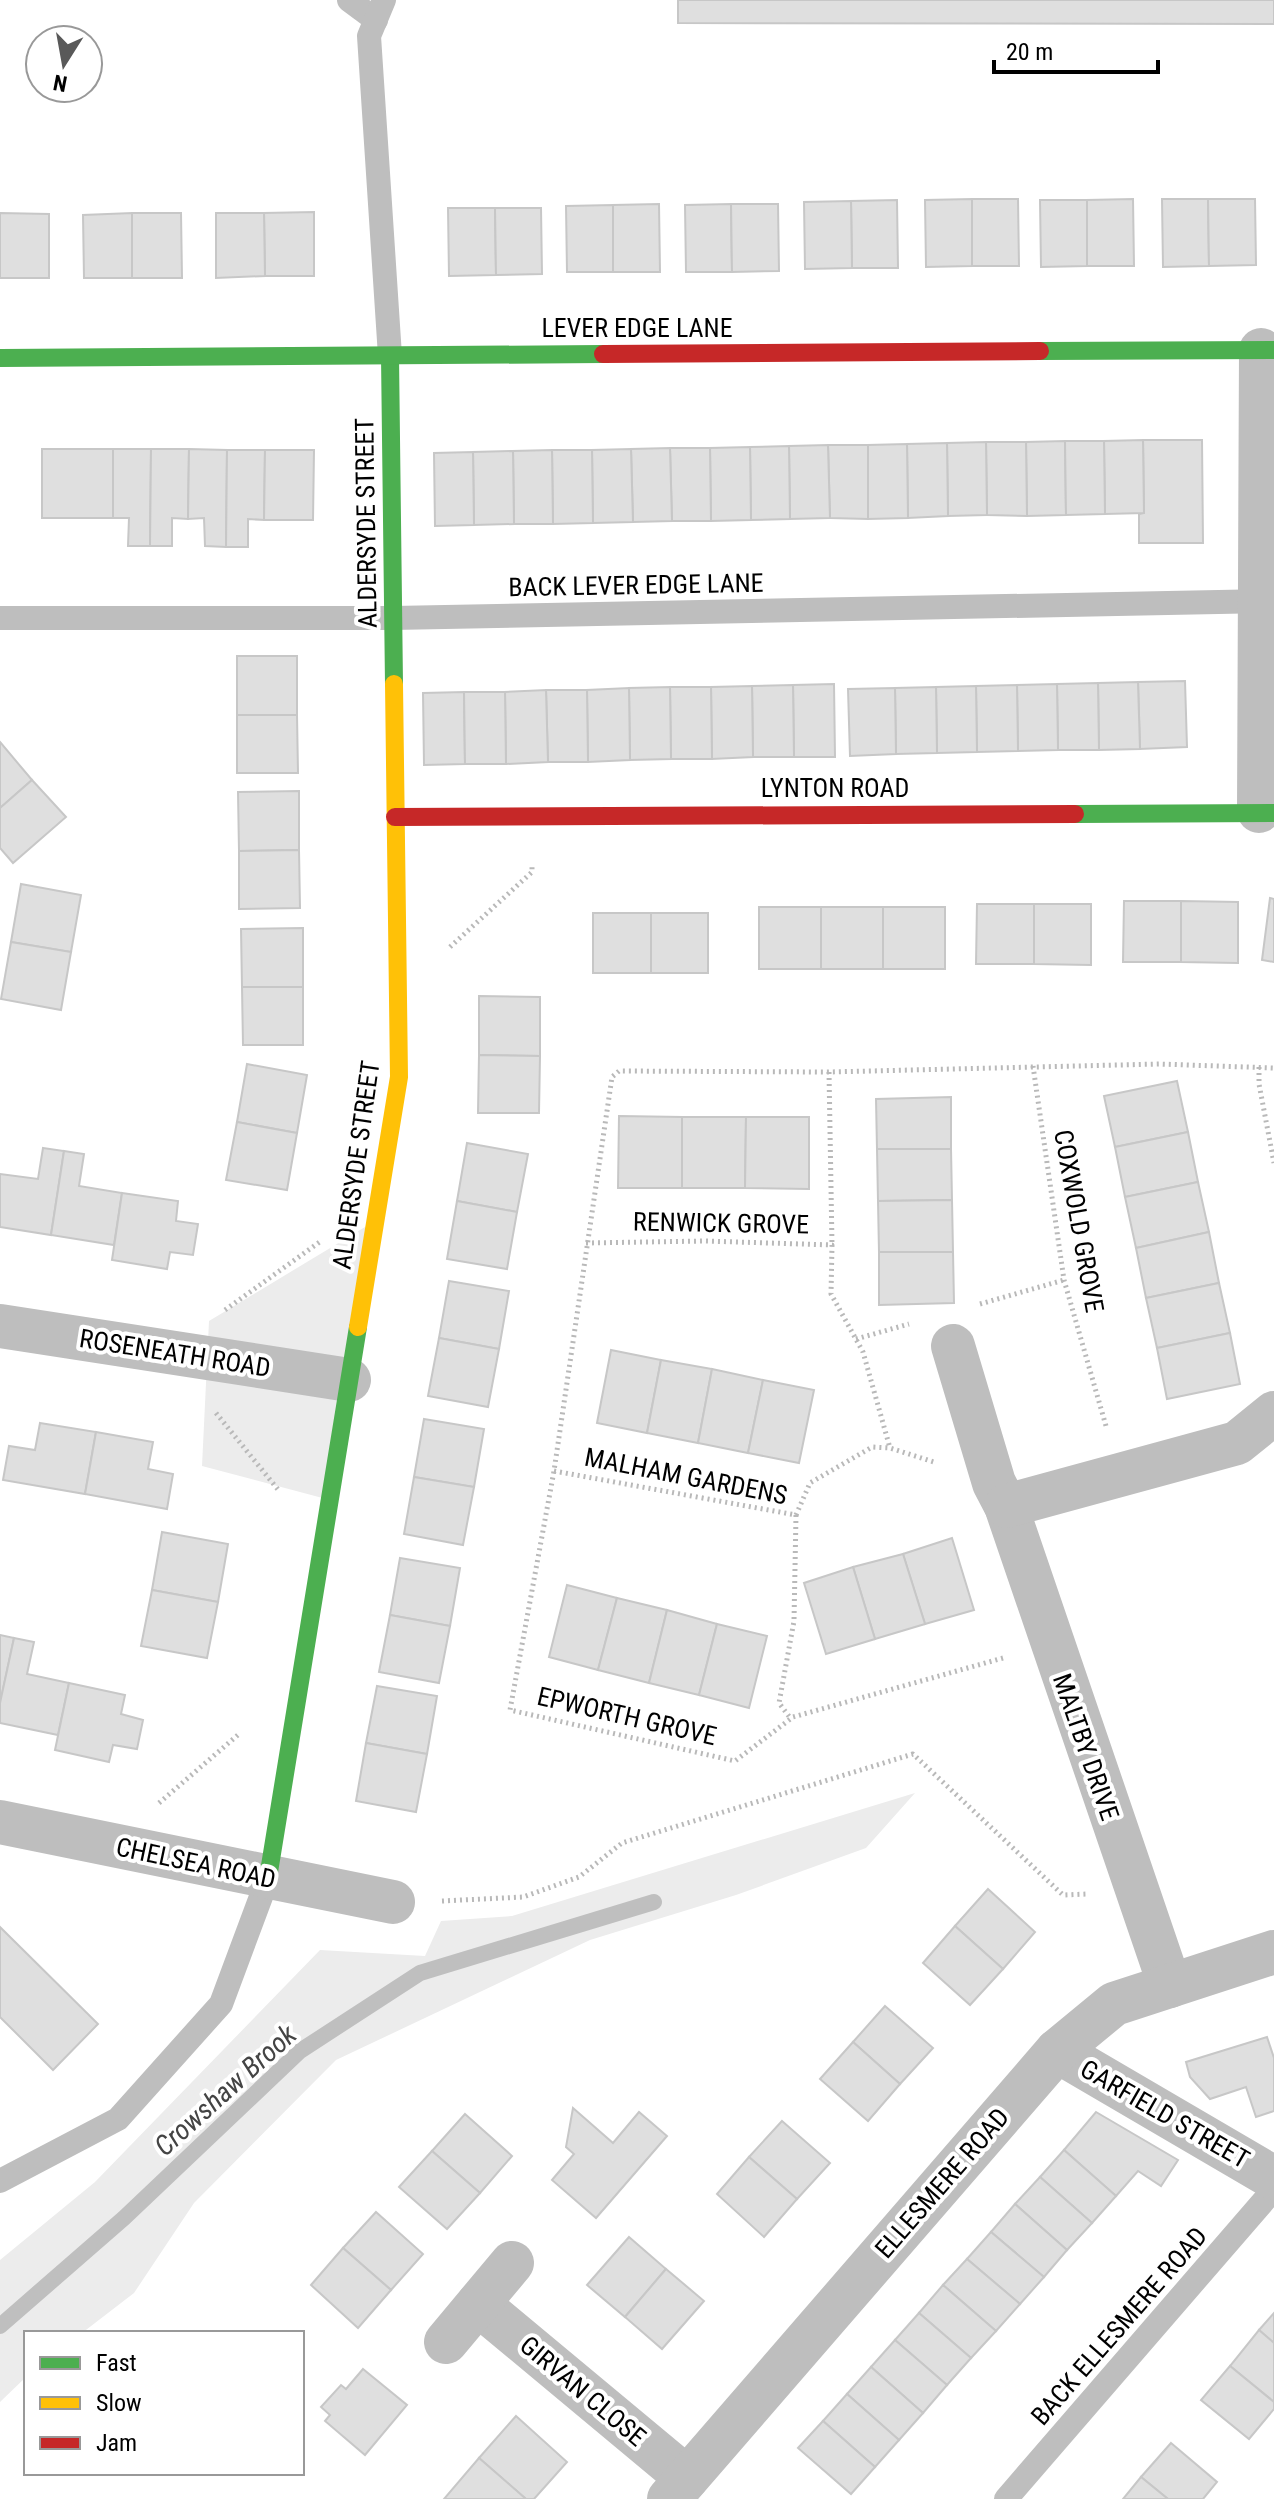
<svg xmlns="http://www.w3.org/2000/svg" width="1274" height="2499" font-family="'Roboto Condensed',sans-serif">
<rect width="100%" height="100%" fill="#fff"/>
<g fill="#ececec">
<path d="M375 1221 330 1500 202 1466 209 1321Z"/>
<path d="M915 1793 866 1848 736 1895 590 1940 336 2060 194 2203 134 2293 82 2333H26V2377L0 2402V2260L95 2182 320 1950 425 1956 441 1921 512 1916Z"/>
</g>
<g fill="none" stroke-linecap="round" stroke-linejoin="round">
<path stroke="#bfbfbf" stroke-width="16" d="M0 2326 124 2218 300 2051 420 1973 654 1902"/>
</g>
<g fill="#dfdfdf" stroke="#c7c7c7" stroke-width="2">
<path d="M678 0H1274V24L678 23Z"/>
<path d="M972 199V266L926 267 925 200Z"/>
<path d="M972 199H1018L1019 266H972Z"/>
<path d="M1133 199 1134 266H1087V200Z"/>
<path d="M1162 199H1208L1209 266 1163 267Z"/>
<path d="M1208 199H1255L1256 265 1209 266Z"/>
<path d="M897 200 898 268H852L851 201Z"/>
<path d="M1040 200H1087V266L1041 267Z"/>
<path d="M851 201 852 268 805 269 804 202Z"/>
<path d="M659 204 660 272H613V205Z"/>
<path d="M731 204 732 272H686L685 205Z"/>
<path d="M731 204H778L779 271 732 272Z"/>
<path d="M613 205V272H567L566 206Z"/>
<path d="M448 208H495L496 275 449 276Z"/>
<path d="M495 208H541L542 274 496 275Z"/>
<path d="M314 212V276H265L264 213Z"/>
<path d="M0 213 49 214V278H0Z"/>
<path d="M132 213V278H84L83 215Z"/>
<path d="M132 213H181L182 278H132Z"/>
<path d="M216 213H264L265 276 216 278Z"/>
<path d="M1143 440H1202L1203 543H1139V514L1144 513Z"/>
<path d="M1143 440 1144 513 1105 514 1104 441Z"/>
<path d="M1065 441 1066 515 1027 516 1026 442Z"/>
<path d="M1065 441H1104L1105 514 1066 515Z"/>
<path d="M986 442H1026L1027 516 987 515Z"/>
<path d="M986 442 987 515 948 516 947 443Z"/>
<path d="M947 443 948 516 908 518 907 444Z"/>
<path d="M907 444 908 518 868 519V445Z"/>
<path d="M828 445H868V519L830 518Z"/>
<path d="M828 445 830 518 790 519 789 446Z"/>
<path d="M789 446 790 519 751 520 750 447Z"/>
<path d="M750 447 751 520 711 521 710 448Z"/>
<path d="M670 448H710L711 521H672Z"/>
<path d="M670 448 672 521 633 522 631 449Z"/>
<rect x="42" y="449" width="71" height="69"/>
<path d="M113 449H151L150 546H128L129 518H113Z"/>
<path d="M151 449H189L188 519 172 518V546H150Z"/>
<path d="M189 449 227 450 226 547 205 546 204 518 188 519Z"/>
<path d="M631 449 633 522 593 523 592 450Z"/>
<path d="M227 450H265L264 520 248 519V547H226Z"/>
<path d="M265 450H314L313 520H264Z"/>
<path d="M552 450H592L593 523 553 524Z"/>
<path d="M552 450 553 524H514L513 451Z"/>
<path d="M513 451 514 524 474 525 473 452Z"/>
<path d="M473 452 474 525 435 526 434 453Z"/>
<rect x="237" y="656" width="60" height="59"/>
<path d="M1185 681 1187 747 1140 749 1138 682Z"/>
<path d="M1138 682 1140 749 1099 750 1098 683Z"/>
<path d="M1098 683 1099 750H1058L1057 684Z"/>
<path d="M834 684 835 757H794L793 685Z"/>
<path d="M1057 684 1058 750 1018 751 1017 685Z"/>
<path d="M793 685 794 757H753L752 686Z"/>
<path d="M1017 685 1018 751 977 752 976 686Z"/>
<path d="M752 686 753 757 712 759 711 687Z"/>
<path d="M976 686 977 752 937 753 936 687Z"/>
<path d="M670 687H711L712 759H671Z"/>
<path d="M670 687 671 759 630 760 629 688Z"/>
<path d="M936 687 937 753 896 754 895 688Z"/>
<path d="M629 688 630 760 588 762 587 690Z"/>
<path d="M895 688 896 754 850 756 848 689Z"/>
<path d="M546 690H587L588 762H548Z"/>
<path d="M546 690 548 762 506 764 505 692Z"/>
<path d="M464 692 465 764 424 765 423 693Z"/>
<path d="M464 692H505L506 764H465Z"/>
<path d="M237 715H297L298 773H237Z"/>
<path d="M0 742 32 780 0 808Z"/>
<path d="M32 780 66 817 13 863 0 848V808Z"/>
<path d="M299 791V850L239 851 238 792Z"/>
<path d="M299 850 300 908 239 909V851Z"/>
<path d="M21 884 81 895 71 952 11 942Z"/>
<path d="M1270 898 1274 899V962L1262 960Z"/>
<path d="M1124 901H1181V962H1123Z"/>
<path d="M1181 901 1238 902V963L1181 962Z"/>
<path d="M977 904H1034V964H976Z"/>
<path d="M1034 904H1091V965L1034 964Z"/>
<rect x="759" y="907" width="62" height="62"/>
<rect x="821" y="907" width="62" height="62"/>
<rect x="883" y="907" width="62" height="62"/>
<rect x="593" y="913" width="58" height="60"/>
<rect x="651" y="913" width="57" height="60"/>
<path d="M303 928V987H242L241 929Z"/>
<path d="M11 942 71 952 61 1010 1 999Z"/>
<path d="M242 987H303V1045H243Z"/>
<path d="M479 996 540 997V1056L479 1055Z"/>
<path d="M479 1055 540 1056 539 1113H478Z"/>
<path d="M247 1064 307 1075 297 1133 237 1122Z"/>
<path d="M1177 1081 1188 1132 1115 1147 1104 1096Z"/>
<path d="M951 1097V1149H877L876 1099Z"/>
<path d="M619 1116 682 1117V1188H618Z"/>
<path d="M682 1117H746L745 1188H682Z"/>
<path d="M746 1117H809V1189L745 1188Z"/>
<path d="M237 1122 297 1133 287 1190 226 1180Z"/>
<path d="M1188 1132 1198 1182 1125 1197 1115 1147Z"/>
<path d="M467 1143 528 1154 517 1212 457 1201Z"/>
<path d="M43 1148 64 1151 51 1235 0 1227V1174L38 1179Z"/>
<path d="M877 1149H951L952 1200 878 1201Z"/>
<path d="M64 1151 84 1154 79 1186 122 1193 114 1245 51 1235Z"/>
<path d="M1198 1182 1209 1232 1136 1248 1125 1197Z"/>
<path d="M122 1193 178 1201 176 1221 198 1224 193 1255 170 1252 167 1269 112 1260Z"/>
<path d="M952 1200 953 1252H879L878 1201Z"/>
<path d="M457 1201 517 1212 507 1269 447 1259Z"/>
<path d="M1209 1232 1219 1283 1146 1298 1136 1248Z"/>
<path d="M879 1252H953L954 1303 879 1305Z"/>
<path d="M449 1281 509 1291 499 1349 439 1338Z"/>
<path d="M1219 1283 1230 1333 1157 1348 1146 1298Z"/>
<path d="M1230 1333 1240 1384 1167 1399 1157 1348Z"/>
<path d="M439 1338 499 1349 488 1407 428 1396Z"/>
<path d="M611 1350 661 1360 647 1433 597 1423Z"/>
<path d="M661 1360 712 1369 698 1443 647 1433Z"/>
<path d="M712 1369 763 1380 748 1453 698 1443Z"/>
<path d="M763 1380 814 1390 799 1463 748 1453Z"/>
<path d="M424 1419 484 1429 474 1487 414 1477Z"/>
<path d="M40 1423 96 1432 85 1494 3 1480 9 1446 35 1450Z"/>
<path d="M96 1432 153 1442 148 1469 173 1474 167 1509 85 1494Z"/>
<path d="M414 1477 474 1487 463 1545 404 1534Z"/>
<path d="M162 1532 228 1544 218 1602 152 1590Z"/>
<path d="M952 1538 974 1610 925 1624 903 1554Z"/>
<path d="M903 1554 925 1624 875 1639 853 1567Z"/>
<path d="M400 1558 460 1568 450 1626 390 1615Z"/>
<path d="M853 1567 875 1639 826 1654 804 1583Z"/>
<path d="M567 1585 617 1598 598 1670 549 1657Z"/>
<path d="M152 1590 218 1602 207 1658 141 1646Z"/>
<path d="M617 1598 667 1610 649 1683 598 1670Z"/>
<path d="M667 1610 717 1624 699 1695 649 1683Z"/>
<path d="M390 1615 450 1626 439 1683 379 1672Z"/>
<path d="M717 1624 767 1636 749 1708 699 1695Z"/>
<path d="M0 1635 14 1638 0 1703Z"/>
<path d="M14 1638 34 1642 27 1674 69 1683 58 1735 0 1723V1703Z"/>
<path d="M69 1683 125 1695 121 1714 143 1720 137 1749 113 1745 109 1762 55 1750Z"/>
<path d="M377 1686 437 1696 427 1754 366 1743Z"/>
<path d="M366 1743 427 1754 416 1812 356 1801Z"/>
<path d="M988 1889 1035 1932 1003 1969 955 1926Z"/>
<path d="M955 1926 1003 1969 970 2005 923 1963Z"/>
<path d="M0 1927 98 2024 53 2070 0 2017Z"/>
<path d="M885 2006 933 2048 900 2084 853 2042Z"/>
<path d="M1267 2037 1274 2058V2111L1256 2117 1246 2087 1210 2099 1190 2077 1186 2062Z"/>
<path d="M853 2042 900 2084 868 2121 820 2079Z"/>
<path d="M573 2108 613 2143 639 2112 667 2136 596 2218 552 2180 574 2154 566 2147Z"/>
<path d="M1096 2112 1178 2160 1161 2186 1138 2171 1116 2196 1064 2150Z"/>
<path d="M465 2114 512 2156 480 2193 432 2151Z"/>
<path d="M782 2121 830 2163 797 2199 749 2157Z"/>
<path d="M1064 2150 1116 2196 1092 2223 1040 2177Z"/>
<path d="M432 2151 480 2193 447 2229 399 2187Z"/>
<path d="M749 2157 797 2199 764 2237 717 2194Z"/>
<path d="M1040 2177 1092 2223 1067 2250 1015 2204Z"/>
<path d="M1015 2204 1067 2250 1044 2277 991 2232Z"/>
<path d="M376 2212 423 2254 391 2290 343 2248Z"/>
<path d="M991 2232 1044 2277 1020 2304 967 2259Z"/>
<path d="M629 2237 666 2269 625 2317 587 2285Z"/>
<path d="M343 2248 391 2290 358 2328 311 2285Z"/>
<path d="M967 2259 1020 2304 996 2331 943 2285Z"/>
<path d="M666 2269 704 2301 662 2349 625 2317Z"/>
<path d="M943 2285 996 2331 971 2358 919 2313Z"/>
<path d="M919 2313 971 2358 947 2385 895 2340Z"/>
<path d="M1274 2313V2343L1259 2330Z"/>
<path d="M1259 2330 1274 2343V2402L1230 2366Z"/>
<path d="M895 2340 947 2385 923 2413 871 2367Z"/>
<path d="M1230 2366 1274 2402V2409L1249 2439 1201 2400Z"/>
<path d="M871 2367 923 2413 899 2440 847 2394Z"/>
<path d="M363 2369 407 2405 365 2455 325 2421 330 2415 321 2407 341 2385 346 2389Z"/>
<path d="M847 2394 899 2440 875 2467 823 2421Z"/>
<path d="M516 2416 567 2462 534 2499H526L479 2458Z"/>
<path d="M823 2421 875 2467 851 2494 798 2448Z"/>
<path d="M1171 2443 1217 2482 1203 2499H1168L1141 2477Z"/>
<path d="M479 2458 526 2499H444Z"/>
<path d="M1141 2477 1168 2499H1123Z"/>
</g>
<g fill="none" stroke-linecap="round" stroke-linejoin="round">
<g stroke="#b9b9b9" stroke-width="5" stroke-dasharray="2 4" stroke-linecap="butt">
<path d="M450 947 532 872V865"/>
<path d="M1033 1066 1064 1280 1106 1426"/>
<path d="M1259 1067V1084L1274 1163"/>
<path d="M829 1072 832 1245"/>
<path d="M586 1243 705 1241 832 1245 831 1294 863 1352 890 1448"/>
<path d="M980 1304 1064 1280"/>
<path d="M225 1310 321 1241"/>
<path d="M856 1339 909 1324"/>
<path d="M216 1413 280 1492"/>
<path d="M554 1471 796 1515 794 1621 779 1703 791 1719"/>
<path d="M796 1515 810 1483 872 1447 890 1448 937 1463"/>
<path d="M1003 1658 793 1717 735 1761 510 1710 554 1471 612 1077 619 1071 829 1072 1159 1064 1274 1068"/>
<path d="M159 1803 239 1734"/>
<path d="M442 1901 523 1897 579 1877 622 1843 913 1754 1063 1895 1087 1894"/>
</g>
<g stroke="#bebebe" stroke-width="24">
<path d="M349 0 376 20"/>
<path d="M384 0 369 36 390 356"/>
<path d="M0 618H393L1269 601"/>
<path d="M0 2181 118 2119 221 2004 268 1878"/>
<path d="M1006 2499 1274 2189"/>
</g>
<g stroke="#bebebe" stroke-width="44">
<path d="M1259 811 1261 350"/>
<path d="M0 1326 349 1380"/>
<path d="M953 1346 994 1483 1006 1506 1170 1986"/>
<path d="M1006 1506 1237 1443 1274 1413"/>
<path d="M0 1822 393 1902"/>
<path d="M1057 2051 1274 2178"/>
<path d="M478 2304 687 2478"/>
<path d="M446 2342 512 2263"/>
<path d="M669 2499 1057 2051 1114 2004 1274 1952"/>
</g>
<g stroke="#4caf50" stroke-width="18">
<path d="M1040 351 1274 350"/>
<path d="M390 356 394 684"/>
<path d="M0 358 603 354"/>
<path d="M1075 814 1274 813"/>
<path d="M268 1878 358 1327"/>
</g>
<path stroke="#ffc107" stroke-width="18" d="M358 1327 399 1077 394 684"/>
<g stroke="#c62828" stroke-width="18">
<path d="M603 354 1040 351"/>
<path d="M395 817 1075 814"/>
</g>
</g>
<g text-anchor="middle" stroke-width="8" stroke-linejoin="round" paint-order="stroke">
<g font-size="26" fill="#000" stroke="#fff">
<text x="637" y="337">LEVER EDGE LANE</text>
<text transform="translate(366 523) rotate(-91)" y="9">ALDERSYDE STREET</text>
<text transform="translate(636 585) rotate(-1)" y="9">BACK LEVER EDGE LANE</text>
<text x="835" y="797">LYNTON ROAD</text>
<text transform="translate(356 1165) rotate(-82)" y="9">ALDERSYDE STREET</text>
<text transform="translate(1079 1221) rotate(80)" y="9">COXWOLD GROVE</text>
<text transform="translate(721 1223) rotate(1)" y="9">RENWICK GROVE</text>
<text transform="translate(175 1353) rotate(9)" y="9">ROSENEATH ROAD</text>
<text transform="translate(686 1476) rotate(11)" y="9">MALHAM GARDENS</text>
<text transform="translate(627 1716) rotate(13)" y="9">EPWORTH GROVE</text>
<text transform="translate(1086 1747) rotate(71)" y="9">MALTBY DRIVE</text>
<text transform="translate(196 1863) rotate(12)" y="9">CHELSEA ROAD</text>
<text transform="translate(1165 2114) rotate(30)" y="9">GARFIELD STREET</text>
<text transform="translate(942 2183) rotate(-49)" y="9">ELLESMERE ROAD</text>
<text transform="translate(1119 2326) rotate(-49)" y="9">BACK ELLESMERE ROAD</text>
<text transform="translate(583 2391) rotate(40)" y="9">GIRVAN CLOSE</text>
</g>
<g font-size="28" font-style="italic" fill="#444" stroke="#fff">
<text transform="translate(225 2090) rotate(-42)" y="10">Crowshaw Brook</text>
</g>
</g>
<rect x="24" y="2331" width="280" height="144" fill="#ffffff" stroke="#999999" stroke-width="2"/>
<rect x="40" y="2357" width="40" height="12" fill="#4caf50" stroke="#999999" stroke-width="2"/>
<text x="96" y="2371" font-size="24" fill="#000000">Fast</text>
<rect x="40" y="2397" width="40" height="12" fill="#ffc107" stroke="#999999" stroke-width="2"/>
<text x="96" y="2411" font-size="24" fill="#000000">Slow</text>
<rect x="40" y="2437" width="40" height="12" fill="#c62828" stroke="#999999" stroke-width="2"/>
<text x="96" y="2451" font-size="24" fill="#000000">Jam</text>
<g transform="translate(64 64) rotate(191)"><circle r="38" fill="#ffffff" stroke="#999999" stroke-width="2"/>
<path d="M0-6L14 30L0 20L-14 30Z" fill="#595959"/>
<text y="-12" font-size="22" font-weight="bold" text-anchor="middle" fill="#000000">N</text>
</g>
<path d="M994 60v12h164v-12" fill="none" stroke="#000000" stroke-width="4"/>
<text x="1006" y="60" font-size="24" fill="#000000" stroke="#ffffff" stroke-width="6" paint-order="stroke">20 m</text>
</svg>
